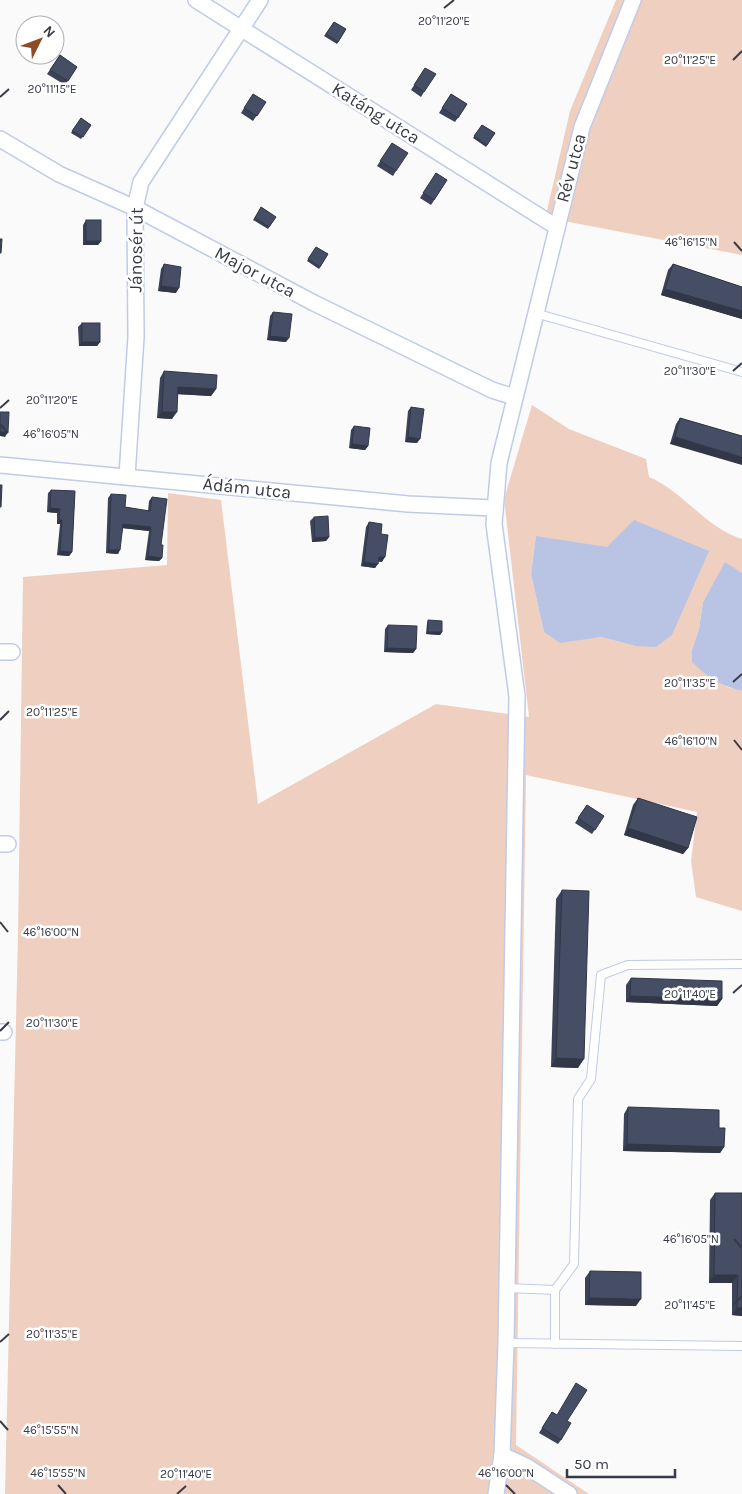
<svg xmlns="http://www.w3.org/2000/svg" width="742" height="1494" font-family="Karla,sans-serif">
<rect width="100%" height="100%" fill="#fafafa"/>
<g fill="#efd0c0" fill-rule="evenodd">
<path d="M616 0H742V255L569 222 546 215 570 111Z"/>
<path d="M532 405 569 429 646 459 649 477C684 492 706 528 742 539V573L725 563 703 602 699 629 692 650 727 687 742 691V911L696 897 691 861 697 812 526 775 516 1445 589 1494H5L18 934 23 577 167 565 168 493 221 500 258 804 436 704 529 717 504 499ZM536 537 607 548 635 646 601 637 581 639 544 632 531 574Z"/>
</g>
<g fill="#b9c4e4">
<path d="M634 520 709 551 672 635 656 647 635 646 601 637 560 643 544 632 541 619 531 574 536 536 607 547Z"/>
<path d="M725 562 742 573V691C721 686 707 677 692 662V650L699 629 703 602Z"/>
</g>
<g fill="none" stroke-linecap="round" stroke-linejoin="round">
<g stroke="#c0cbe7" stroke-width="10">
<g id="service">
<path d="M535 313 742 372"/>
<path d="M508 1288 555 1290"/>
<path d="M506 1343 742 1346"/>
<path d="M555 1344V1290L574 1264 578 1099 591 1079 601 975 628 965 742 964"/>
</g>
</g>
<g stroke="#c0cbe7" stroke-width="18">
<g id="minor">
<path d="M196 0 555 226"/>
<path d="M0 139 59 174 135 208 314 303 492 390 514 397"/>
<path d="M0 465 408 504 493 508"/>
<path d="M127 476 136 337 135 208 141 182 260 0"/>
<path d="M0 652H12"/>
<path d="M0 844H8"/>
<path d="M0 1032H4"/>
<path d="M502 1455 526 1466 569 1494"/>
<path d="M496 1494 502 1455 506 1343 517 696 494 524 499 463 582 127 633 0"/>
</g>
</g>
<use href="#service" stroke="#fff" stroke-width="8"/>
<use href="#minor" stroke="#fff" stroke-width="15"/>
</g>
<g fill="#3c4358">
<path d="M334 22 346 29 337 44 324 36Z"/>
<path d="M60 55 77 67 65 85 47 74Z"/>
<path d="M425 68 424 92 421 97 411 90Z"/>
<path d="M253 94 266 102 253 121 241 113Z"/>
<path d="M451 94 467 104 455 122 439 113Z"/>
<path d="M81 118 91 125 81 139 71 133Z"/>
<path d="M482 125 495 133 486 147 473 138Z"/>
<path d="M392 143 396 171 393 176 377 166Z"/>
<path d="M436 173 447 180 431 205 420 198Z"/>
<path d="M261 207 276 217 268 229 253 220Z"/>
<path d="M86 220 101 241 98 245H83V225Z"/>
<path d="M316 247 328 254 319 269 307 261Z"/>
<path d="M164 264 176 293 158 291 161 269Z"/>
<path d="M673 264 742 287V319L661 295 668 270Z"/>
<path d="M273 312 286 342 267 340 270 316Z"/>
<path d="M82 323 100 342 97 346H79L78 327Z"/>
<path d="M164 371 216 389 211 396 178 394 172 419 157 418 160 378Z"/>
<path d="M411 407 417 443 405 442 408 411Z"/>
<path d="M680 418 742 436 670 444 676 424Z"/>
<path d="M354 426 368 446 365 450 349 448 351 430Z"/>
<path d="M51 490 75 491 72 552 69 556 57 555 60 524H57V513L47 512 48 493Z"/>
<path d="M111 494 125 507 148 511 149 501 152 497 161 545 162 558 159 561 145 560 149 531 123 528 118 554 106 553 108 498Z"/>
<path d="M314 517 329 537 326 541 312 542 310 521Z"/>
<path d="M369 522 381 534 382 562 378 561 375 568 361 566 366 527Z"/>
<path d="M428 620 442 632 440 635 426 634 427 623Z"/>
<path d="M388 625 416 649 413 653 384 652 385 629Z"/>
<path d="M638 798 688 848 683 854 624 835 633 805Z"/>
<path d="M587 805 604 816 592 834 575 823Z"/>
<path d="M562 890 578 1068 551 1067 556 899Z"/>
<path d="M631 978 722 999 717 1006 626 1002V985Z"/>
<path d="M628 1107 719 1128 724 1147 720 1153 623 1151 624 1114Z"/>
<path d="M715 1193H742V1316L732 1315V1283H709L710 1200Z"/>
<path d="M590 1271 636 1306 585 1305V1278Z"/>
<path d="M552 1412 567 1421 561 1440 558 1444 539 1433Z"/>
</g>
<g fill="#313747">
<path d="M86 241H101L98 245H83Z"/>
<path d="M161 286 179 288 176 293 158 291Z"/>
<path d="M665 289 742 311V319L661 295Z"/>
<path d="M270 336 289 338 286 342 267 340Z"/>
<path d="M82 342H100L97 346H79Z"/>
<path d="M178 387 216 389 211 396 174 394Z"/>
<path d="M162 412H177L172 419 157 418Z"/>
<path d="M0 432H8L5 437 0 436Z"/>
<path d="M408 437 420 439 417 443 405 442Z"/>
<path d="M675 437 742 457V465L670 444Z"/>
<path d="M352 444 368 446 365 450 349 448Z"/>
<path d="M50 508 60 509 57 513 47 512Z"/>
<path d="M59 520H62L60 524H57Z"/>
<path d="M123 524 151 527 149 531 121 528Z"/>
<path d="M329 537 326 541 312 542 315 538Z"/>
<path d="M109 550H120L118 554 106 553Z"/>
<path d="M60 551 72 552 69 556 57 555Z"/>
<path d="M148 556 162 558 159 561 145 560Z"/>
<path d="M379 557H385L382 562 376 561Z"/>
<path d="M364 562 378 564 375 568 361 566Z"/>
<path d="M428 632H442L440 635 426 634Z"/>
<path d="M387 648 416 649 413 653 384 652Z"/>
<path d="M628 828 688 848 683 854 624 835Z"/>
<path d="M630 996 722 999 717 1006 626 1002Z"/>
<path d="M556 1058 584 1059 578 1068 551 1067Z"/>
<path d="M627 1144 724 1147 720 1153 623 1151Z"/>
<path d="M714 1275H738L732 1283H709Z"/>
<path d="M589 1298 641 1299 636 1306 585 1305Z"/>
<path d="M737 1308H742V1316L732 1315Z"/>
</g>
<g fill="#464e66" stroke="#313747">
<path d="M334 22 346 29 338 42 326 34Z"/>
<path d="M60 55 77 67 68 81 50 70Z"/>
<path d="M425 68 436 74 424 92 414 85Z"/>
<path d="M253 94 266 102 257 116 244 108Z"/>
<path d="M451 94 467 104 458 118 442 108Z"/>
<path d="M81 118 91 125 83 137 72 131Z"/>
<path d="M482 125 495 133 487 145 474 136Z"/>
<path d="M392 143 408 153 396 171 380 161Z"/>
<path d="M436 173 447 180 434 200 423 193Z"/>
<path d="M261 207 276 217 269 227 255 218Z"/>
<rect x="86" y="220" width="15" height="21"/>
<path d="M0 239H2L1 253H0Z"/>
<path d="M316 247 328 254 320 267 308 259Z"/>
<path d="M164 264 181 267 179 288 161 286Z"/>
<path d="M673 264 742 287V311L665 289Z"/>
<path d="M273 312 292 314 289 338 270 336Z"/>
<rect x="82" y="323" width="18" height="19"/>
<path d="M164 371 217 375 216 389 178 387 177 412H162Z"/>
<path d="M411 407 424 409 420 439 408 437Z"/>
<path d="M0 412H9L8 432H0Z"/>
<path d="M680 418 742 436V457L675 437Z"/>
<path d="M354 426 370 428 368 446 352 444Z"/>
<path d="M0 485H2L1 507H0Z"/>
<path d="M51 490 75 491 72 552 60 551 62 520H59L60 509 50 508Z"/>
<path d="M111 494 126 495 125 507 150 511 152 497 167 499 161 545H163L162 558 148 556 151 527 123 524 120 550H109Z"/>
<path d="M328 516 329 537 315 538 314 517Z"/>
<path d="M369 522 382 524 381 534 388 535 385 557H379L378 564 364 562Z"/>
<path d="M428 620 442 621V632H428Z"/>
<path d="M388 625 417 626 416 649 387 648Z"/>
<path d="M638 798 697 817 688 848 628 828Z"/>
<path d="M587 805 604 816 595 830 578 818Z"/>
<path d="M562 890 589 891 584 1059 556 1058Z"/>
<path d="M631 978 722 981V999L630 996Z"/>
<path d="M628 1107 719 1110V1128H725L724 1147 627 1144Z"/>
<path d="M715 1193H742V1308H737L738 1275H714Z"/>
<path d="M590 1271 641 1272V1299L589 1298Z"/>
<path d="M576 1383 587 1390 567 1421 571 1423 561 1440 542 1428 552 1412 557 1415Z"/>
</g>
<path fill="none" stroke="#373b47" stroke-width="2" d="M444 8 454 0M733 60 742 51M0 97 9 89M734 242 742 251M733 371 742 363M0 408 9 400M0 424 8 433M733 682 742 674M0 720 9 711M734 740 742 750M0 922 8 932M733 993 742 985M0 1031 9 1022M734 1239 742 1248M733 1305 742 1296M0 1342 9 1334M0 1421 8 1430M58 1485 66 1494M506 1485 515 1494M177 1494 186 1486"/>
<g text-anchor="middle" stroke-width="5" stroke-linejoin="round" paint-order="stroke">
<g font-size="18" fill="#373b47" stroke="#fff">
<text transform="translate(376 113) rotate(32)" y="6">Katáng utca</text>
<text transform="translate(571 168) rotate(-75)" y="6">Rév utca</text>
<text transform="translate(136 250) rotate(-89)" y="6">Jánosér út</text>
<text transform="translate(255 272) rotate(28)" y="6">Major utca</text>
<text transform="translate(247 488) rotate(6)" y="6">Ádám utca</text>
</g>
</g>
<g font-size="12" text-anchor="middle" fill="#373b47" stroke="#fff" stroke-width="5" stroke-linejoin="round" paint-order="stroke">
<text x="444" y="25">20°11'20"E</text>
<text x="690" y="64">20°11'25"E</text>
<text x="52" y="93">20°11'15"E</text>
<text x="691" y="246">46°16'15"N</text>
<text x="690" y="375">20°11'30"E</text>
<text x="52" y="404">20°11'20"E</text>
<text x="51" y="438">46°16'05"N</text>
<text x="690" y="687">20°11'35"E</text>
<text x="52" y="716">20°11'25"E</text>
<text x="691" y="745">46°16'10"N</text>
<text x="51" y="936">46°16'00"N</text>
<text x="690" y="998">20°11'40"E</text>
<text x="52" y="1027">20°11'30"E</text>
<text x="691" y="1243">46°16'05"N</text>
<text x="690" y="1309">20°11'45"E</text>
<text x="52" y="1338">20°11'35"E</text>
<text x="51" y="1434">46°15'55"N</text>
<text x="58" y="1477">46°15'55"N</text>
<text x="506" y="1477">46°16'00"N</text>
<text x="186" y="1478">20°11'40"E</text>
</g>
<g transform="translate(40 40) rotate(48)"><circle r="24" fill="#ffffff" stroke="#afb1b5"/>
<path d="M0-4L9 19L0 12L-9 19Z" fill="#904a24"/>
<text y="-8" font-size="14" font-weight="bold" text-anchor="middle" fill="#373b47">N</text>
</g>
<path d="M567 1469v8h108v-8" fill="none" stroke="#373b47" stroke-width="2.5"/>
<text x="574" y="1469" font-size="15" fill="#373b47" stroke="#ffffff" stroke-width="4" paint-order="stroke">50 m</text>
</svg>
